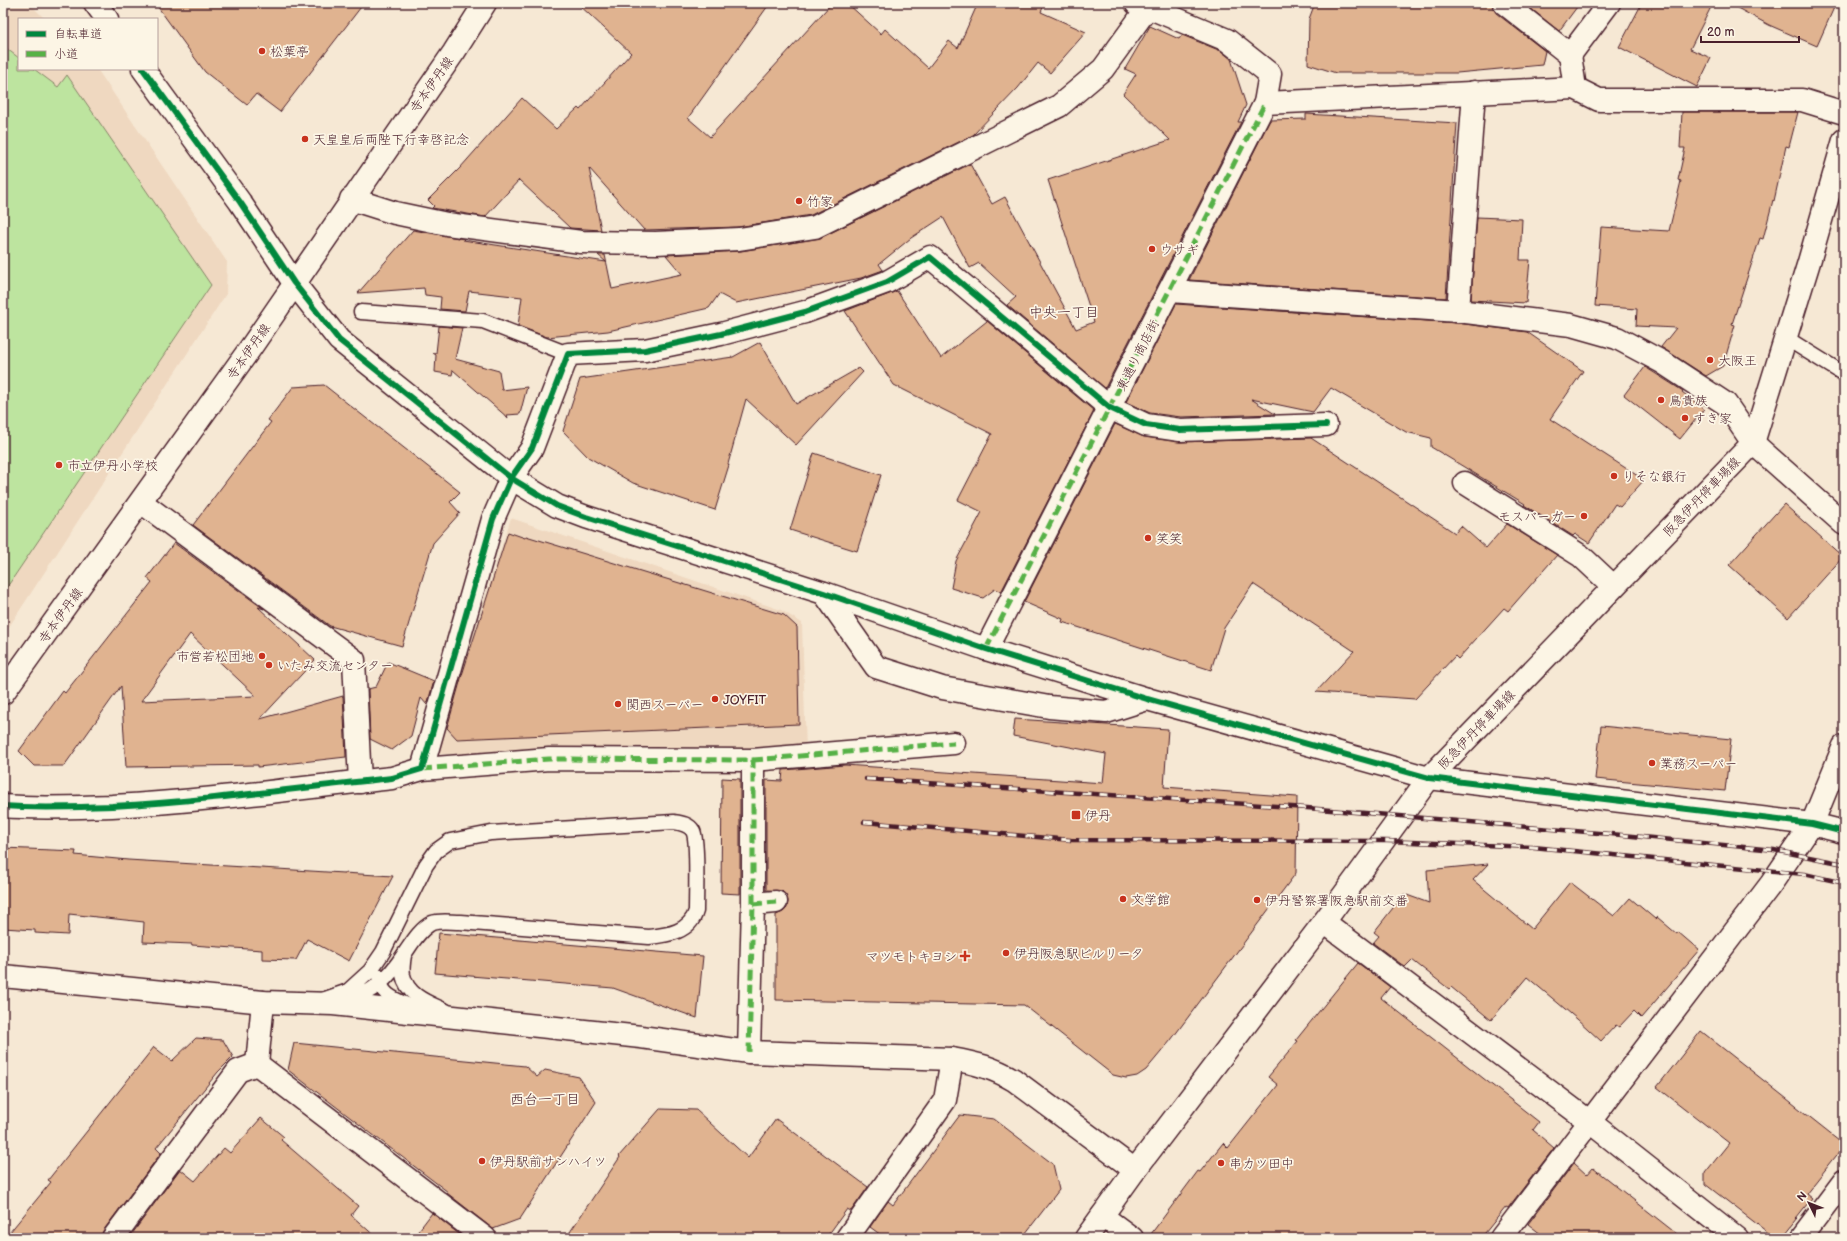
<svg xmlns="http://www.w3.org/2000/svg" width="1847" height="1241" font-family="'Balsamiq Sans','Klee One',sans-serif">
<rect width="100%" height="100%" fill="#f6e8d4"/>
<filter id="ink" filterUnits="userSpaceOnUse"><feTurbulence type="fractalNoise" baseFrequency=".025" numOctaves="2"/><feDisplacementMap in="SourceGraphic" scale="8" xChannelSelector="R" yChannelSelector="G"/><feConvolveMatrix kernelMatrix="1 2 1 2 8 2 1 2 1" color-interpolation-filters="sRGB"/></filter>
<g filter="url(#ink)">
<g fill="#efd8c0">
<path d="M3 3H29L45 19H19V69H97L227 262 226 294 3 636Z"/>
<path d="M511 518 781 610 802 623 806 752 435 754Z"/>
</g>
<path fill="#bde49f" stroke="#848265" d="M3 46 19 58V69H34L58 87 67 75 211 285 3 593Z"/>
<g fill="#e0b390" stroke="#4a1f2b" fill-rule="evenodd">
<path d="M155 3H364L280 112 256 94 247 105 205 72Z"/>
<path d="M577 3H770L688 118 710 137 832 3H847L881 34 885 29 928 68 949 41 958 48 978 3H1045L1041 12 1086 32 1050 73 1038 63 1018 88 973 135 811 215 738 227 644 230 589 168 601 230 570 228 519 180 485 217 432 208 434 206 428 200 460 168 522 98 556 129 578 108 580 110 631 53Z"/>
<path d="M1315 3H1492L1493 8 1496 13 1545 51 1542 65 1457 73H1336L1308 64 1309 19Z"/>
<path d="M1524 3H1580L1559 31Z"/>
<path d="M1642 3H1713L1690 49 1711 58 1697 87 1619 47Z"/>
<path d="M1728 3H1836L1817 46 1769 25Z"/>
<path d="M1150 26 1179 39 1182 35 1221 51 1231 59 1246 105 1238 122H1241L1105 388 1007 305 1016 297 979 263 970 268 943 217 911 238 879 264 883 270 861 278 736 303 719 294 709 308 608 331 547 337 518 326 522 297 469 291 465 311 440 309 441 297 425 295 424 288 358 293 413 230 464 239 463 240 606 262 598 255H605L612 289 682 274 666 255 741 251 820 238 970 164 992 204 1005 197 1076 329 1094 322 1048 180 1170 140 1123 94 1136 74 1125 69Z"/>
<path d="M1682 112H1798L1789 147 1786 146 1774 201 1773 200 1763 239 1760 238 1732 324 1735 325 1723 366 1706 376 1661 347 1676 328 1636 326 1637 309 1595 306 1601 227 1669 231 1681 181 1678 180 1685 148H1680Z"/>
<path d="M1306 114 1457 123 1446 298 1189 280 1270 120 1306 119Z"/>
<path d="M1477 217 1522 219 1520 260H1530L1526 303 1471 300Z"/>
<path d="M897 291 941 358 987 321 1094 411 1001 592 995 589 983 598 951 588 956 561 982 512 958 500 992 434 894 385 845 311Z"/>
<path d="M1176 304 1457 323 1527 332 1583 371 1550 419 1644 480 1620 507 1615 504 1589 543 1575 534 1573 536 1524 505 1525 504 1431 447V438L1406 432 1331 388 1313 412 1251 399 1275 414 1181 417 1150 413 1126 402Z"/>
<path d="M439 326 462 328 455 359 499 371 502 390 527 387 520 414 507 415 508 418 453 370 452 375 435 372 436 355 433 353H436Z"/>
<path d="M760 342 796 404 859 368 863 372 796 445 746 399 728 464 729 465 715 510 633 483 588 457 563 431 580 379 733 357Z"/>
<path d="M1645 367 1683 391 1682 392 1704 409 1680 439 1624 395Z"/>
<path d="M324 385 460 492 450 502 460 513 433 543 402 646 330 626 193 525 271 422 268 420 293 387Z"/>
<path d="M1115 424 1144 437 1178 442 1311 438 1455 533 1461 526 1486 548 1507 524 1557 555 1508 611 1504 608 1458 659 1455 656 1415 699 1316 692 1354 651 1253 584 1224 628 1211 670 1062 622 1063 619 1024 602Z"/>
<path d="M814 453 881 475 857 551 790 530Z"/>
<path d="M1784 504 1843 557 1788 618 1729 565Z"/>
<path d="M508 532 525 538 526 536 784 615 797 627 799 724 457 739 447 728 462 675Z"/>
<path d="M174 543 264 609 258 607 315 660 260 719 343 696 346 757 258 767V765L126 767 121 686 64 766H34L19 751 63 691 65 693 152 582 147 578ZM190 634 256 696 141 701Z"/>
<path d="M388 662 434 681 427 705 421 698 411 736 392 750 370 739 368 689 376 687Z"/>
<path d="M1015 719 1168 729 1164 787 1297 797 1296 873 1171 1040 1146 1070 1137 1076 1126 1078 1113 1075 1024 1005 776 1000V915L783 912 787 908 788 901 786 895 782 891 766 890V780L782 781 783 770 845 765 1103 783 1106 754 1013 736Z"/>
<path d="M1601 726 1731 739 1725 791 1595 779Z"/>
<path d="M722 778 740 779V894L721 893Z"/>
<path d="M3 848 76 851 75 855 128 860 393 876 349 961 307 939 296 960 262 959V950L192 945V944L143 942 144 922 69 914 68 935 35 933V930L3 928Z"/>
<path d="M1488 864 1473 880 1532 929 1570 882 1614 916 1630 898 1655 919 1657 917 1677 934 1678 932 1699 950 1641 1018 1634 1011 1619 1027 1616 1025 1601 1041 1577 1019 1527 977 1491 1020 1451 987 1449 989 1412 960 1405 967 1373 943 1379 936 1374 932 1404 894 1429 903 1427 870Z"/>
<path d="M439 933 703 956 697 1018 613 988 435 973Z"/>
<path d="M1358 963 1390 987 1381 998 1539 1122 1533 1130 1554 1148 1508 1208 1506 1207 1481 1238H1148L1198 1171 1200 1172 1223 1143 1228 1148 1278 1085 1268 1077 1298 1041 1296 1040Z"/>
<path d="M1701 1031 1844 1144V1146L1806 1194 1812 1199 1781 1238H1775L1705 1184V1173L1729 1143 1657 1087Z"/>
<path d="M196 1038 223 1040 233 1057 218 1072 156 1148 161 1153 103 1231 101 1238H5L51 1182 48 1180 154 1047 172 1061Z"/>
<path d="M294 1043 525 1066 537 1077 545 1070 579 1077 596 1102 520 1219 493 1229 447 1193 448 1192 288 1070Z"/>
<path d="M660 1109 696 1110 748 1158 776 1119 868 1187 851 1211 847 1209 826 1238H566L620 1157 619 1156Z"/>
<path d="M960 1115 994 1119 1053 1164 1059 1190 1022 1238H885L870 1227 888 1201 893 1205Z"/>
<path d="M261 1118 284 1137 281 1140 358 1206 351 1215 377 1238H129L180 1169 195 1181 224 1148 230 1153Z"/>
<path d="M1574 1163 1587 1175 1593 1168 1682 1238H1546L1528 1224Z"/>
<path d="M432 1213 464 1238H413Z"/>
</g>
<g fill="none" stroke-linecap="round" stroke-linejoin="round">
<g stroke="#4a1f2b" stroke-width="17">
<g id="lane">
<path d="M361 312 483 321 568 354"/>
<path d="M1786 338 1844 374"/>
<path d="M404 955C403 961 402 969 403 975 407 996 429 1003 446 1011"/>
<path d="M379 976C380 996 396 1000 412 1007"/>
<path d="M322 1000 348 991 370 971 383 952 426 865 436 851 450 841 491 833 674 822C681 823 689 824 693 831 698 840 696 897 696 911 690 932 668 935 649 937L460 922C451 922 440 920 432 923 420 929 412 943 405 953 388 979 374 993 343 1002"/>
</g>
</g>
<g stroke="#4a1f2b" stroke-width="25">
<g id="street">
<path d="M1504 3 1570 55"/>
<path d="M1575 88 1599 100H1802L1844 113"/>
<path d="M1265 103 1575 88 1570 55 1609 3"/>
<path d="M351 199 395 213 447 224 581 242 656 243 739 239 815 227 1059 106 1103 69 1148 7 1136 3"/>
<path d="M1170 291 1458 311 1571 325 1617 338 1662 362 1726 404 1753 443 1844 524"/>
<path d="M1458 311 1474 92"/>
<path d="M1465 483 1581 556 1613 586"/>
<path d="M141 502 354 660 360 782"/>
<path d="M824 593 876 667 942 688 1049 707 1106 712 1147 699"/>
<path d="M986 649 1265 103 1270 74 1227 40 1148 7 1151 3"/>
<path d="M753 760 954 743"/>
<path d="M422 769 493 519 511 478 532 448 568 354 645 350 721 334 805 312 887 282 930 257 1110 408 1146 425 1180 430 1326 425"/>
<path d="M3 806C39 809 76 807 112 806 206 801 299 788 392 778L422 769 549 759 753 760V904L749 1052"/>
<path d="M753 904 776 902"/>
<path d="M1324 922 1590 1122 1737 1238"/>
<path d="M263 1002 257 1064 485 1238"/>
<path d="M1102 1216 1132 1238"/>
<path d="M113 1238 238 1071 257 1064"/>
<path d="M847 1238 945 1100 952 1059"/>
<path d="M1501 1238 1771 884 1812 824 1844 746"/>
<path d="M1801 1238 1844 1181"/>
</g>
</g>
<g stroke="#4a1f2b" stroke-width="25">
<g id="secondary">
<path d="M95 3 107 19"/>
<path d="M143 69 240 202 294 283 339 340 511 478 557 506 586 517 824 593 986 649 1147 699 1429 778 1812 824 1844 832"/>
<path d="M3 693 249 350 454 52 485 3"/>
<path d="M3 976 263 1002 333 1004 641 1037 749 1052 952 1059C975 1063 994 1068 1014 1080L1135 1170"/>
<path d="M1086 1238 1135 1170 1324 922 1429 778 1753 443 1809 262 1844 140"/>
</g>
</g>
<use href="#lane" stroke="#fcf5e5" stroke-width="14"/>
<use href="#street" stroke="#fcf5e5" stroke-width="22"/>
<use href="#secondary" stroke="#fcf5e5" stroke-width="22"/>
<g stroke="#4a1f2b" stroke-width="4.5">
<g id="rail">
<path d="M866 779 1307 808 1622 835 1774 850 1844 864"/>
<path d="M864 822 1071 840 1387 841 1533 847 1804 874 1844 883"/>
</g>
</g>
<use href="#rail" stroke="#fcf5e5" stroke-width="3" stroke-dasharray="9" stroke-linecap="butt"/>
<g stroke="#57b146" stroke-width="5" stroke-dasharray="10 5" stroke-linecap="butt">
<path d="M986 649 1265 103"/>
<path d="M753 760 954 743"/>
<path d="M422 769 549 759 753 760V904L749 1052"/>
<path d="M753 904 776 902"/>
</g>
<g stroke="#fcf5e5" stroke-width="8">
<g id="cycleway">
<path d="M143 69 240 202 294 283 339 340 511 478 557 506 586 517 824 593 986 649 1147 699 1429 778 1812 824 1844 832"/>
<path d="M3 806C39 809 76 807 112 806 206 801 299 788 392 778L422 769 493 519 511 478 532 448 568 354 645 350 721 334 805 312 887 282 930 257 1110 408 1146 425 1180 430 1326 425"/>
</g>
</g>
<use href="#cycleway" stroke="#00873e" stroke-width="6"/>
</g>
</g>
<g fill="#c8321e" stroke="#fcf5e5" stroke-width="1.5">
<circle cx="262" cy="51" r="4"/>
<circle cx="305" cy="139" r="4"/>
<circle cx="799" cy="201" r="4"/>
<circle cx="1152" cy="249" r="4"/>
<circle cx="1710" cy="360" r="4"/>
<circle cx="1661" cy="400" r="4"/>
<circle cx="1685" cy="418" r="4"/>
<circle cx="59" cy="465" r="4"/>
<circle cx="1614" cy="476" r="4"/>
<circle cx="1584" cy="516" r="4"/>
<circle cx="1148" cy="538" r="4"/>
<circle cx="262" cy="656" r="4"/>
<circle cx="269" cy="665" r="4"/>
<circle cx="715" cy="699" r="4"/>
<circle cx="618" cy="704" r="4"/>
<circle cx="1652" cy="763" r="4"/>
<rect x="1071" y="810" width="10" height="10" rx="2"/>
<circle cx="1123" cy="899" r="4"/>
<circle cx="1257" cy="900" r="4"/>
<circle cx="1006" cy="953" r="4"/>
<path d="M963 950h4v4h4v4h-4v4h-4v-4h-4v-4h4z"/>
<circle cx="482" cy="1161" r="4"/>
<circle cx="1221" cy="1163" r="4"/>
</g>
<g text-anchor="middle" stroke-width="3.5" stroke-linejoin="round" paint-order="stroke">
<g font-size="13" fill="#4a1f2b" stroke="#fcf5e5" text-anchor="start">
<text x="270" y="56">松葉亭</text>
<text x="313" y="144">天皇皇后両陛下行幸啓記念</text>
<text x="807" y="206">竹家</text>
<text x="1160" y="254">ウサギ</text>
<text x="1718" y="365">大阪王</text>
<text x="1669" y="405">鳥貴族</text>
<text x="1693" y="423">すき家</text>
<text x="67" y="470">市立伊丹小学校</text>
<text x="1622" y="481">りそな銀行</text>
<text x="1576" y="521" text-anchor="end">モスバーガー</text>
<text x="1156" y="543">笑笑</text>
<text x="254" y="661" text-anchor="end">市営若松団地</text>
<text x="277" y="670">いたみ交流センター</text>
<text x="723" y="704">JOYFIT</text>
<text x="626" y="709">関西スーパー</text>
<text x="1660" y="768">業務スーパー</text>
<text x="1085" y="820">伊丹</text>
<text x="1131" y="904">文学館</text>
<text x="1265" y="905">伊丹警察署阪急駅前交番</text>
<text x="1014" y="958">伊丹阪急駅ビルリータ</text>
<text x="957" y="961" text-anchor="end">マツモトキヨシ</text>
<text x="490" y="1166">伊丹駅前サンハイツ</text>
<text x="1229" y="1168">串カツ田中</text>
</g>
<g font-size="13" fill="#4a1f2b" stroke="#fcf5e5">
<text transform="translate(431 84) rotate(-55)" y="5">寺本伊丹線</text>
<text transform="translate(248 351) rotate(-55)" y="5">寺本伊丹線</text>
<text transform="translate(1137 355) rotate(-63)" y="5">東通り商店街</text>
<text transform="translate(1701 496) rotate(-46)" y="5">阪急伊丹停車場線</text>
<text transform="translate(60 615) rotate(-54)" y="5">寺本伊丹線</text>
<text transform="translate(1476 729) rotate(-46)" y="5">阪急伊丹停車場線</text>
</g>
<g font-size="14" fill="#4a1f2b" stroke="#fcf5e5">
<text x="1064" y="317">中央一丁目</text>
<text x="545" y="1104">西台一丁目</text>
</g>
</g>
<rect width="1847" height="1241" fill="none" stroke="#fcf5e5" stroke-width="16"/>
<rect x="8" y="8" width="1831" height="1225" fill="none" stroke="#4a1f2b" stroke-width="1.5" filter="url(#ink)"/>
<rect x="18" y="18" width="140" height="52" fill="#fcf5e5" stroke="#b59f9b"/>
<rect x="26" y="31" width="20" height="6" fill="#00873e" stroke="#b59f9b"/>
<text x="54" y="38" font-size="12" fill="#4a1f2b">自転車道</text>
<rect x="26" y="51" width="20" height="6" fill="#57b146" stroke="#b59f9b"/>
<text x="54" y="58" font-size="12" fill="#4a1f2b">小道</text>
<g transform="translate(1809 1203) rotate(313)" stroke="#fcf5e5" stroke-width="3" paint-order="stroke">
<path d="M0-3L7 15L0 10L-7 15Z" fill="#4a1f2b"/>
<text y="-6" font-size="11" font-weight="bold" text-anchor="middle" fill="#4a1f2b">N</text>
</g>
<path d="M1701 36v6h98v-6" fill="none" stroke="#4a1f2b" stroke-width="2"/>
<text x="1707" y="36" font-size="12" fill="#4a1f2b" stroke="#fcf5e5" stroke-width="3" paint-order="stroke">20 m</text>
</svg>
